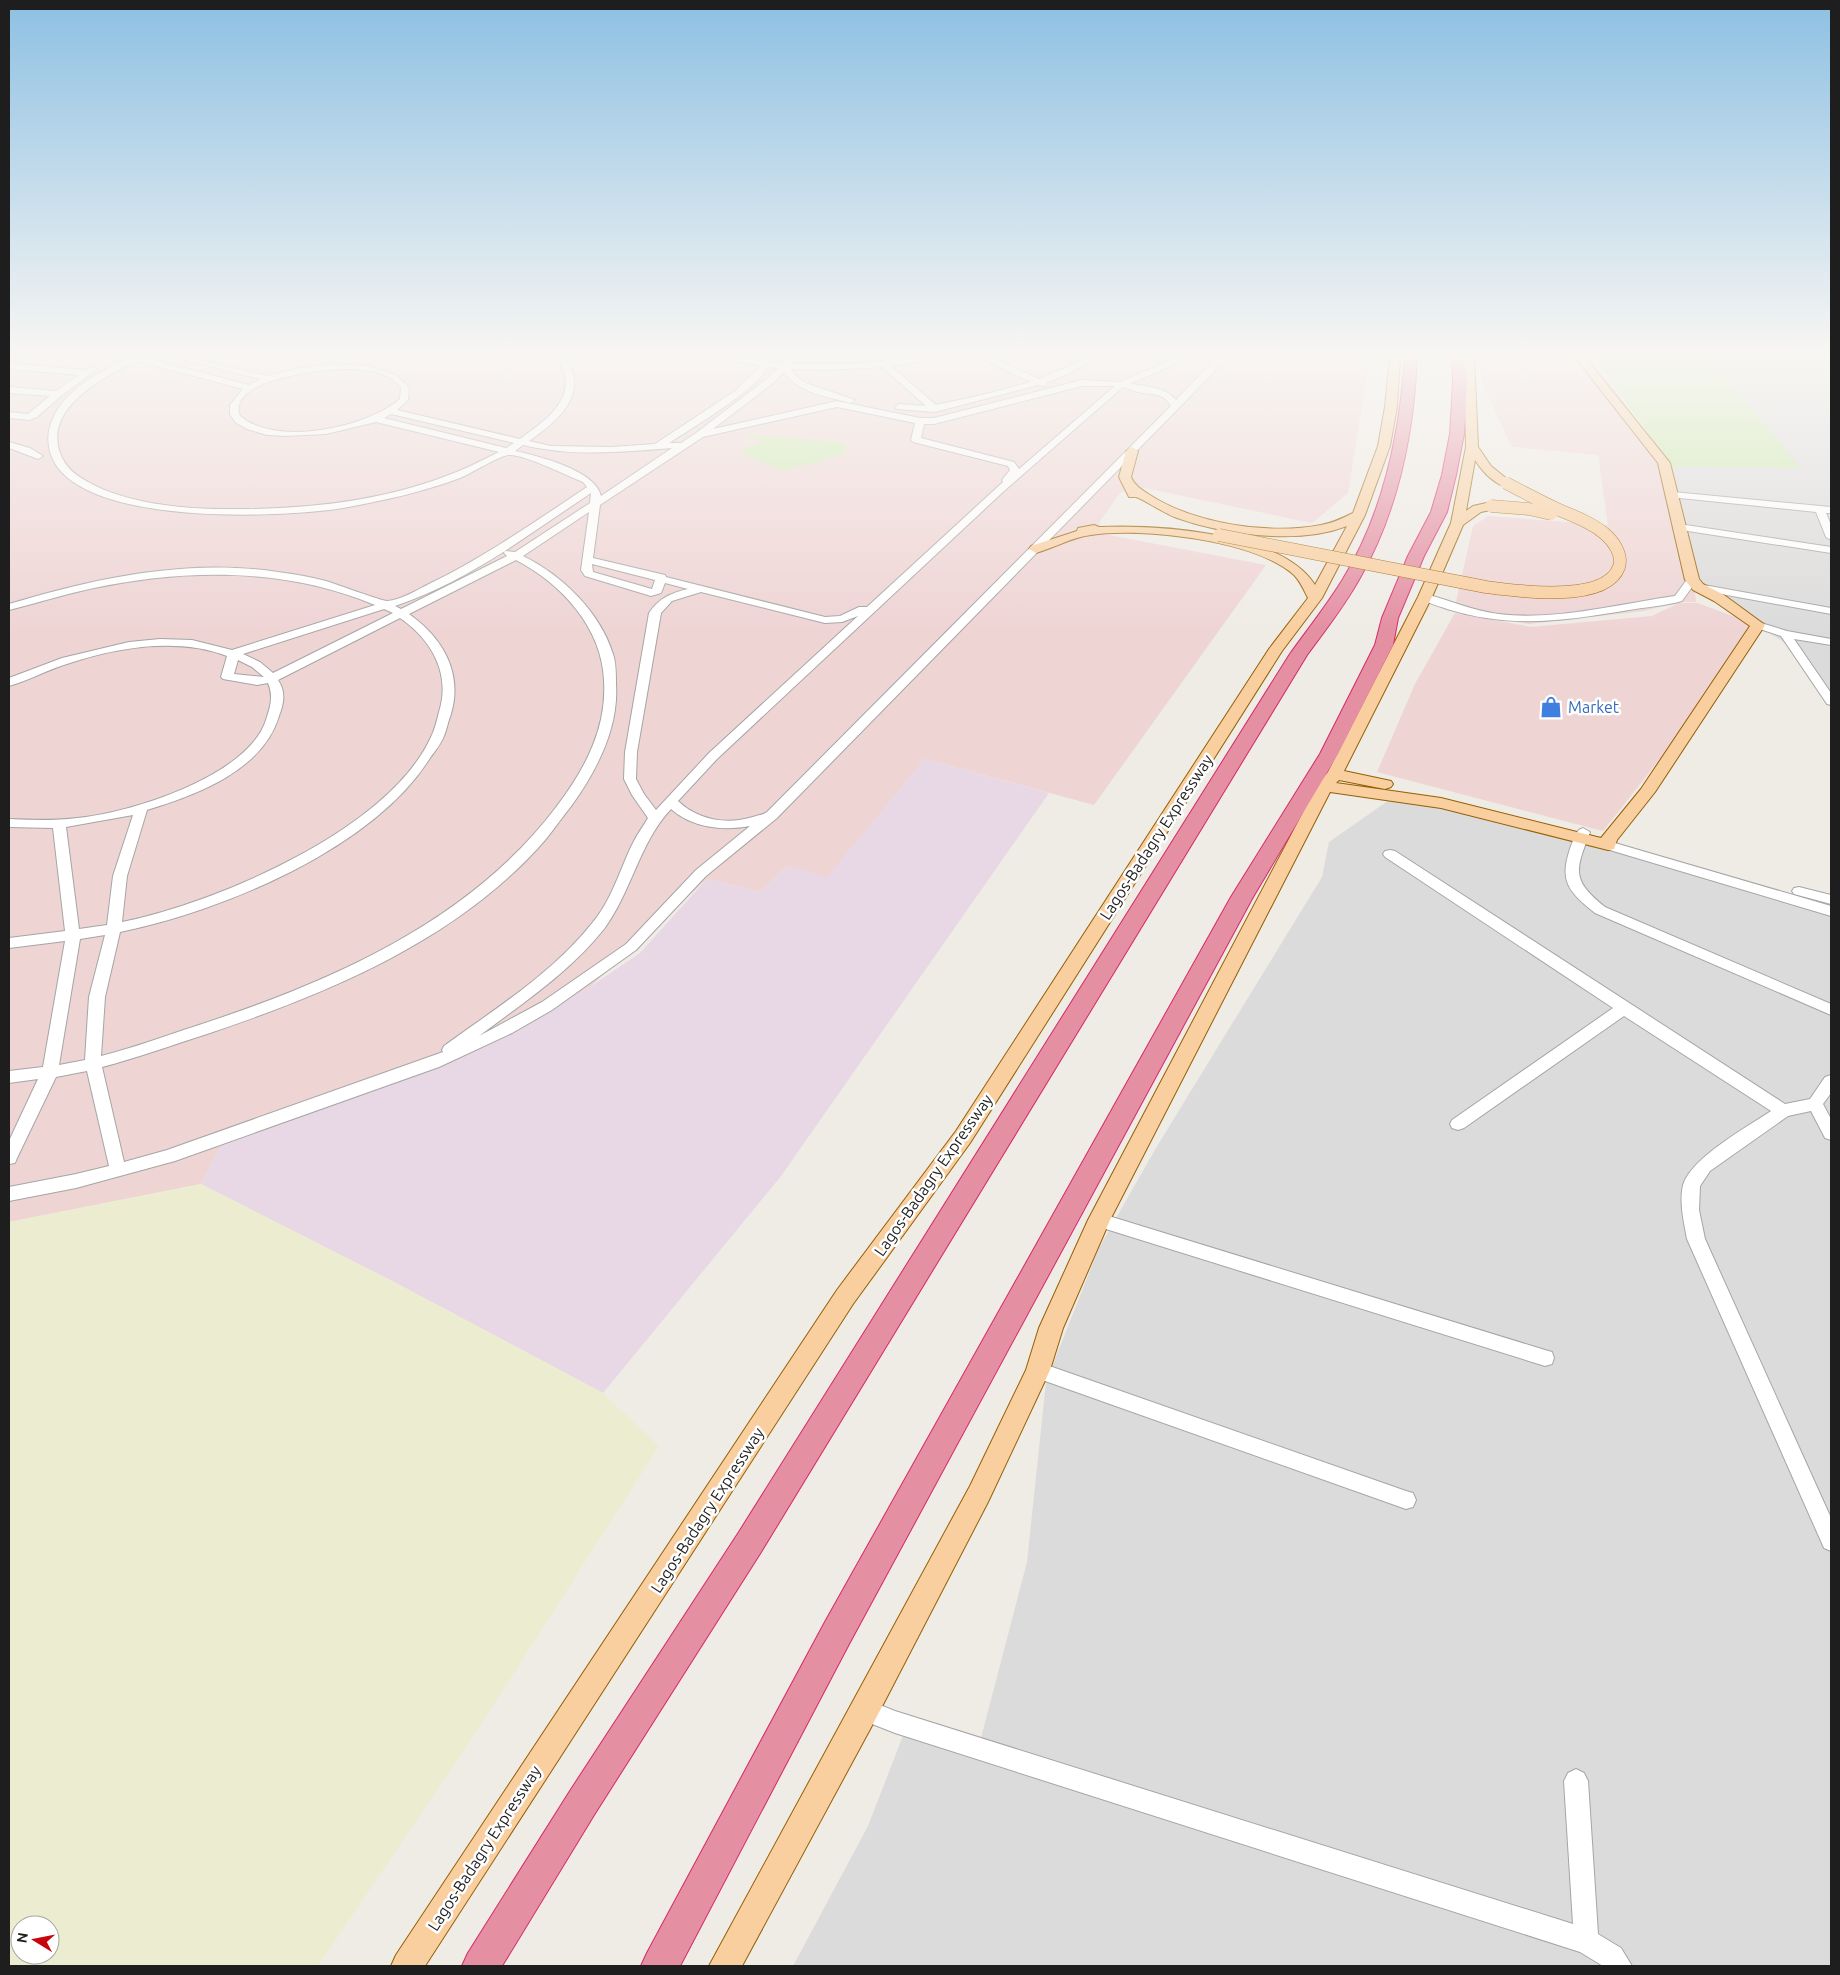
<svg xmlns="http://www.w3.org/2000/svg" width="1840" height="1975" font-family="Ubuntu,sans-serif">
<rect width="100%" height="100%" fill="#efebe5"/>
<g fill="#dcdbdb">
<path d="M1708 356H1831V705L1785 643 1694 582 1670 467H1799Z"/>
<path d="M1395 796 1694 870 1831 909V1966H793L868 1826 911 1715 981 1738 1027 1562 1046 1382 1099 1248 1156 1148 1322 877 1329 842Z"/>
</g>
<g fill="#efd4d4">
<path d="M9 356H1370L1348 493 1312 523 1145 488 1121 492 1100 521 1098 533 1266 565 1094 805 925 759 827 878 787 866 761 892 707 879 590 987 523 1027 221 1146 201 1184 9 1222Z"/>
<path d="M1477 356H1592L1670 467 1694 582 1696 602H1678L1644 611 1529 624 1454 611 1473 526 1488 516 1608 525 1598 455 1512 447 1482 384Z"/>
<path d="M1679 603H1698L1751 623 1682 731 1603 831 1377 772 1415 684 1455 613 1531 627 1652 616Z"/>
</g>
<path fill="#e8d7e5" d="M925 759 1049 793 781 1176 603 1393 396 1283 201 1184 221 1146 380 1089 523 1027 590 987 640 953 707 879 761 892 787 866 827 877Z"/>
<path fill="#ecedd0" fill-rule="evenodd" d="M201 1184 396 1283 603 1393 659 1446 473 1737 318 1966H9V1222ZM20 1925H50V1955H20Z"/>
<g fill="#cbe8ac">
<path d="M1593 356H1709L1801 468 1672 467Z"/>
<path d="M743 434 845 442V454L783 471 739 452 762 442Z"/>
</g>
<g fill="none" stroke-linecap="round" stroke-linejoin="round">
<g stroke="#a5a5a5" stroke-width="2">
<g id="minor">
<path d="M125 356H144L143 357 249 385 260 379 170 356H182L268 376 300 368 331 364 369 366 396 375 409 388 408 400 397 410 520 439C549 418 583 394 556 356H564C591 393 559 420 529 441L551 446 611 447 655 444 735 391 758 369 759 365 719 359 715 356H729L760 361 762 356H770L769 362 783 363 791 356H799L792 364H854L924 356H939L935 359 891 366 936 405 982 395 1031 382 980 358 979 356H989L1039 379 1092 356H1101L1072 372 1046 383 1045 386 1038 385 935 412 896 409 895 407 899 404 926 406 882 367 827 370 791 369 798 378 806 383 855 400 851 403C828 397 798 393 784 372L773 383 713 429 837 401 920 418H934L1082 380 1120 382 1180 356H1190L1189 358 1130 384C1146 386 1165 387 1176 400L1218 356H1226L1213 373 777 818 706 876 636 950 552 1010 512 1033 439 1067 175 1161 76 1188 9 1201V1187L76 1174 109 1166 87 1071 56 1077 17 1158 15 1163 9 1164V1141L38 1079 9 1083V1071L43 1067 65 941 9 948V938L65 931 53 828 9 827V819C32 820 54 821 77 818 131 813 248 776 266 720 270 707 274 697 268 683L257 685 223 679 221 677 227 656C179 637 118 647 70 663 49 669 30 680 9 686V678L62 658 129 642 160 639 192 640 232 650 375 605C287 568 187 568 94 588 65 594 37 603 9 610V604C95 578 188 558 278 572 294 574 311 577 326 581 336 584 382 601 387 601 401 600 417 590 429 584 485 557 536 521 587 487L583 482C568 476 522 453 508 455 495 458 474 472 460 478 423 492 382 501 343 508 282 518 76 527 51 455 46 439 48 427 56 412 70 387 103 370 128 358ZM137 361 243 389 230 405V414L235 422 247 429 267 435 285 436 326 434 376 422 499 452C484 459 470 467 454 473 383 502 301 510 224 509 182 509 125 503 88 482 75 475 65 467 60 453 44 408 103 377 137 361ZM767 367 778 368 767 379 696 433 681 443H669C690 429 760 388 767 367ZM343 369C364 370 387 370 401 388L400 399C366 428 277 447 240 416 226 379 321 370 343 369ZM1082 386H1115L1019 469 1014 462 921 438 924 424H934ZM1123 387C1128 388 1131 390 1134 391 1148 396 1162 390 1171 406L767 812C763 815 758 815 753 817 726 825 698 820 678 801L717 759 1004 491ZM837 407 915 423 911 440 913 442 1008 466 1010 470 1002 480 1003 482 867 607H859L840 616 825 617 666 577 665 575 593 558 600 505 703 437ZM391 414 514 443 506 448 384 418ZM523 445C572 457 622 452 672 448L601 496C595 470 538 456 515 451ZM591 493 590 503 515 552 505 551ZM589 512 581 570 585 576 651 596 661 593 665 583 688 589C671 593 659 598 649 613L625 752 624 779 632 795 648 818C644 825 638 833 634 841 620 868 613 898 593 922 553 973 496 1008 444 1046L442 1050 443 1052 167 1150 124 1162 102 1067C137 1058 172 1045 207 1034 329 993 460 939 546 839 555 828 563 816 572 805 597 770 619 728 616 684 616 674 616 663 613 654 600 612 562 575 523 556ZM505 551 504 553 507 556 401 609 395 606C434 593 470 573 505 551ZM516 560C562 584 602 628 604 681 607 728 585 769 557 806 470 922 330 982 196 1026 165 1036 133 1048 101 1056L105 997 120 932C222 911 373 849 430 758 435 751 441 744 444 736 447 729 448 721 451 714 463 673 443 638 409 614ZM592 564 655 580 652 589 593 572ZM701 592 825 623 842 622 858 616 709 753 656 810 644 794 636 779 637 752 661 613 672 601ZM384 609 393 613 273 673 260 662 243 654ZM400 618C432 640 451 674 439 712 437 720 435 729 431 737 389 830 216 903 122 922L127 876 147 810C197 795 263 770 279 716 284 703 286 692 278 680ZM238 660 252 667 264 677 234 674ZM671 809C692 828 723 831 750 826L696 870 626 944 542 1002 479 1036C523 1003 570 972 604 929 632 891 639 843 671 809ZM133 815 113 876 107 925 79 929 66 827ZM105 935 89 997 85 1060 59 1065 80 939Z"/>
<path d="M1824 356H1831V361Z"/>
<path d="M9 363 85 370 93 366 97 369 61 396 37 417 29 420 9 418V412L28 414 50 396 9 393V387L56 391 79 375 9 369Z"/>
<path d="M9 442 30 448 43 456 38 459 9 448Z"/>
<path d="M1673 492 1831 507V513H1826L1831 525V540L1826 537 1816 512 1670 497 1668 495Z"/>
<path d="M1679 524 1831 547V553L1675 529 1674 527Z"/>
<path d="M1692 577 1697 580 1682 601C1665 606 1646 607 1629 610 1563 621 1512 629 1447 609 1439 606 1426 603 1420 597L1425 594C1450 600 1473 611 1499 614 1557 621 1617 604 1675 596L1688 578Z"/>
<path d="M1698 584 1831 608V614L1694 589 1693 587Z"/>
<path d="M1758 622 1787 631 1831 639V645L1794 639 1831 693V705L1827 704 1781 636 1754 627 1752 625 1754 623Z"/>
<path d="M1583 828 1590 832C1576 870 1570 879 1605 907L1831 1004V1015L1595 913C1565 889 1559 879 1572 843 1575 836 1576 830 1583 828Z"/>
<path d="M1608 841 1831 906V916L1603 848 1601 845 1603 842Z"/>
<path d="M1390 850 1395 851 1785 1104 1810 1099 1825 1077 1831 1075V1093L1823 1104 1831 1119V1140L1825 1138 1811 1111 1788 1116 1710 1171 1700 1186 1699 1210 1705 1239 1831 1518V1551L1824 1548 1687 1239C1684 1222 1679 1203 1683 1185 1691 1158 1747 1127 1771 1111L1624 1016 1464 1128 1458 1130 1452 1128 1450 1124 1452 1120 1613 1008 1385 857 1383 854 1385 851Z"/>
<path d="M1799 887 1831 895V904L1794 894 1792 891 1794 888Z"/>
<path d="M1099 1213 1545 1350 1552 1352 1554 1358 1552 1364 1545 1366 1093 1225 1090 1220 1093 1215Z"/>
<path d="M1038 1362 1406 1491 1413 1493 1416 1500 1413 1507 1406 1509 1031 1376 1029 1370 1031 1364Z"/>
<path d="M865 1699 895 1711 1573 1924 1564 1781 1568 1773 1576 1769 1584 1773 1588 1781 1598 1934 1621 1948 1632 1966H1603L1580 1952 895 1733 857 1718 854 1710 857 1702Z"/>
</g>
</g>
<g stroke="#945f05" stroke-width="2">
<g id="major">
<path d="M1390 356H1400L1397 407 1390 446 1365 515 1322 598 1282 651 970 1143 853 1304 425 1966H391L396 1955 837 1290 956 1131 1269 649 1308 598C1304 590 1300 581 1294 575 1255 540 1141 527 1091 535 1072 537 1054 548 1036 553L1029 549 1031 546 1077 531 1078 528 1094 525 1099 527C1157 525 1281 531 1315 585L1347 526C1298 545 1225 535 1177 518 1167 515 1141 498 1136 497 1134 497 1131 497 1129 497L1119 477 1126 451 1132 447 1138 451 1131 477C1135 486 1142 490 1150 495 1195 524 1269 535 1321 525 1333 523 1343 518 1353 513L1378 446 1385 407Z"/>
<path d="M1464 356H1474L1478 447 1491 466 1512 483 1506 487C1493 483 1482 471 1475 460L1466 511 1473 506 1491 502 1497 506 1495 509 1481 512 1463 525 1432 597 1344 771 1391 781 1393 784 1391 787 1385 789 1339 780 1336 783 1441 798 1601 838 1641 789 1750 626 1714 601 1693 590 1685 580 1658 463 1574 356H1584L1670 463 1699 579 1703 584 1724 595 1765 625 1655 792 1617 840 1614 849 1608 850 1441 808 1330 792 1110 1220 1063 1328 1050 1370 988 1502 875 1720 742 1966H709L970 1486 1026 1370 1039 1328 1088 1220 1317 786 1328 772 1418 597 1451 523 1466 447Z"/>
</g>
</g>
<g stroke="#d5296a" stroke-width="2">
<g id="highway">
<path d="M1405 356H1417C1414 433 1399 508 1361 576 1346 604 1326 629 1307 655L761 1552 594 1815 502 1966H462L468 1953 570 1791 739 1532 1290 654C1308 629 1327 605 1343 579 1384 512 1400 433 1405 356Z"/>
<path d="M1452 356H1464L1467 383 1464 434 1456 475 1447 512 1424 556 1398 618 1393 645 1338 754 1253 897 849 1644 680 1966H641L647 1953 825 1622 1231 897 1320 754 1375 645 1382 618 1408 556 1431 512 1442 475 1450 434 1453 383Z"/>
</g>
</g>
<use href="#minor" fill="#fff" fill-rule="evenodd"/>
<use href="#major" fill="#f9cfa0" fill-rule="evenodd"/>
<use href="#highway" fill="#e48fa2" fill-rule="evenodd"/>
<g stroke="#945f05" stroke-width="13" stroke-linecap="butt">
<g id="major-bridge">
<path d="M1491 506 1529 509 1551 514"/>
<path d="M1219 535 1486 587C1515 591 1606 604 1619 567 1623 554 1613 541 1605 534 1591 522 1573 516 1557 509 1540 501 1523 492 1506 483"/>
</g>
</g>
<use href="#major-bridge" stroke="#f9cfa0" stroke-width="12"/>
</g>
<linearGradient id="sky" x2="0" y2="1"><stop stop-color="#8dc0e3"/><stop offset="0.56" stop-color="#f8f6f3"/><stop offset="1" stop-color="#f8f6f3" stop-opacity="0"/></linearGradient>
<rect width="1840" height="632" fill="url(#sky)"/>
<defs>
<g id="shop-bare" transform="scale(1.725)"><path d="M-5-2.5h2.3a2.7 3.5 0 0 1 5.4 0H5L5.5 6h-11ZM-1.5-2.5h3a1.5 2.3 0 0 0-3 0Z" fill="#3f7fe0" stroke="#fff" stroke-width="2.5" paint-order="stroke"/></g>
</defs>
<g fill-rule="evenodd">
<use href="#shop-bare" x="1551" y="707"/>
</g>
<g text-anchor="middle" stroke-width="5" stroke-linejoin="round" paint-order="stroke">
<g font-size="16" fill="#366cbe" stroke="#fff" text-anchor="start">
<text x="1568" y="713">Market</text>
</g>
<g font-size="16" fill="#1e1e1e" stroke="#fff">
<text transform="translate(1156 837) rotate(-57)" y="6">Lagos-Badagry Expressway</text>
<text transform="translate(933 1175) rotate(-55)" y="6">Lagos-Badagry Expressway</text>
<text transform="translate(707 1510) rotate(-57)" y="6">Lagos-Badagry Expressway</text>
<text transform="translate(484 1848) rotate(-57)" y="6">Lagos-Badagry Expressway</text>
</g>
</g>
<rect width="1840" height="1975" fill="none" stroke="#1e1e1e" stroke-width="20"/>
<g transform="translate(35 1940) rotate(280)"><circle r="24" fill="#ffffff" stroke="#a5a5a5"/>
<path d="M0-4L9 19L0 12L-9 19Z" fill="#c6060d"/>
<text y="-8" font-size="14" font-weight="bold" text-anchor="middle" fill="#1e1e1e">N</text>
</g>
</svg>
